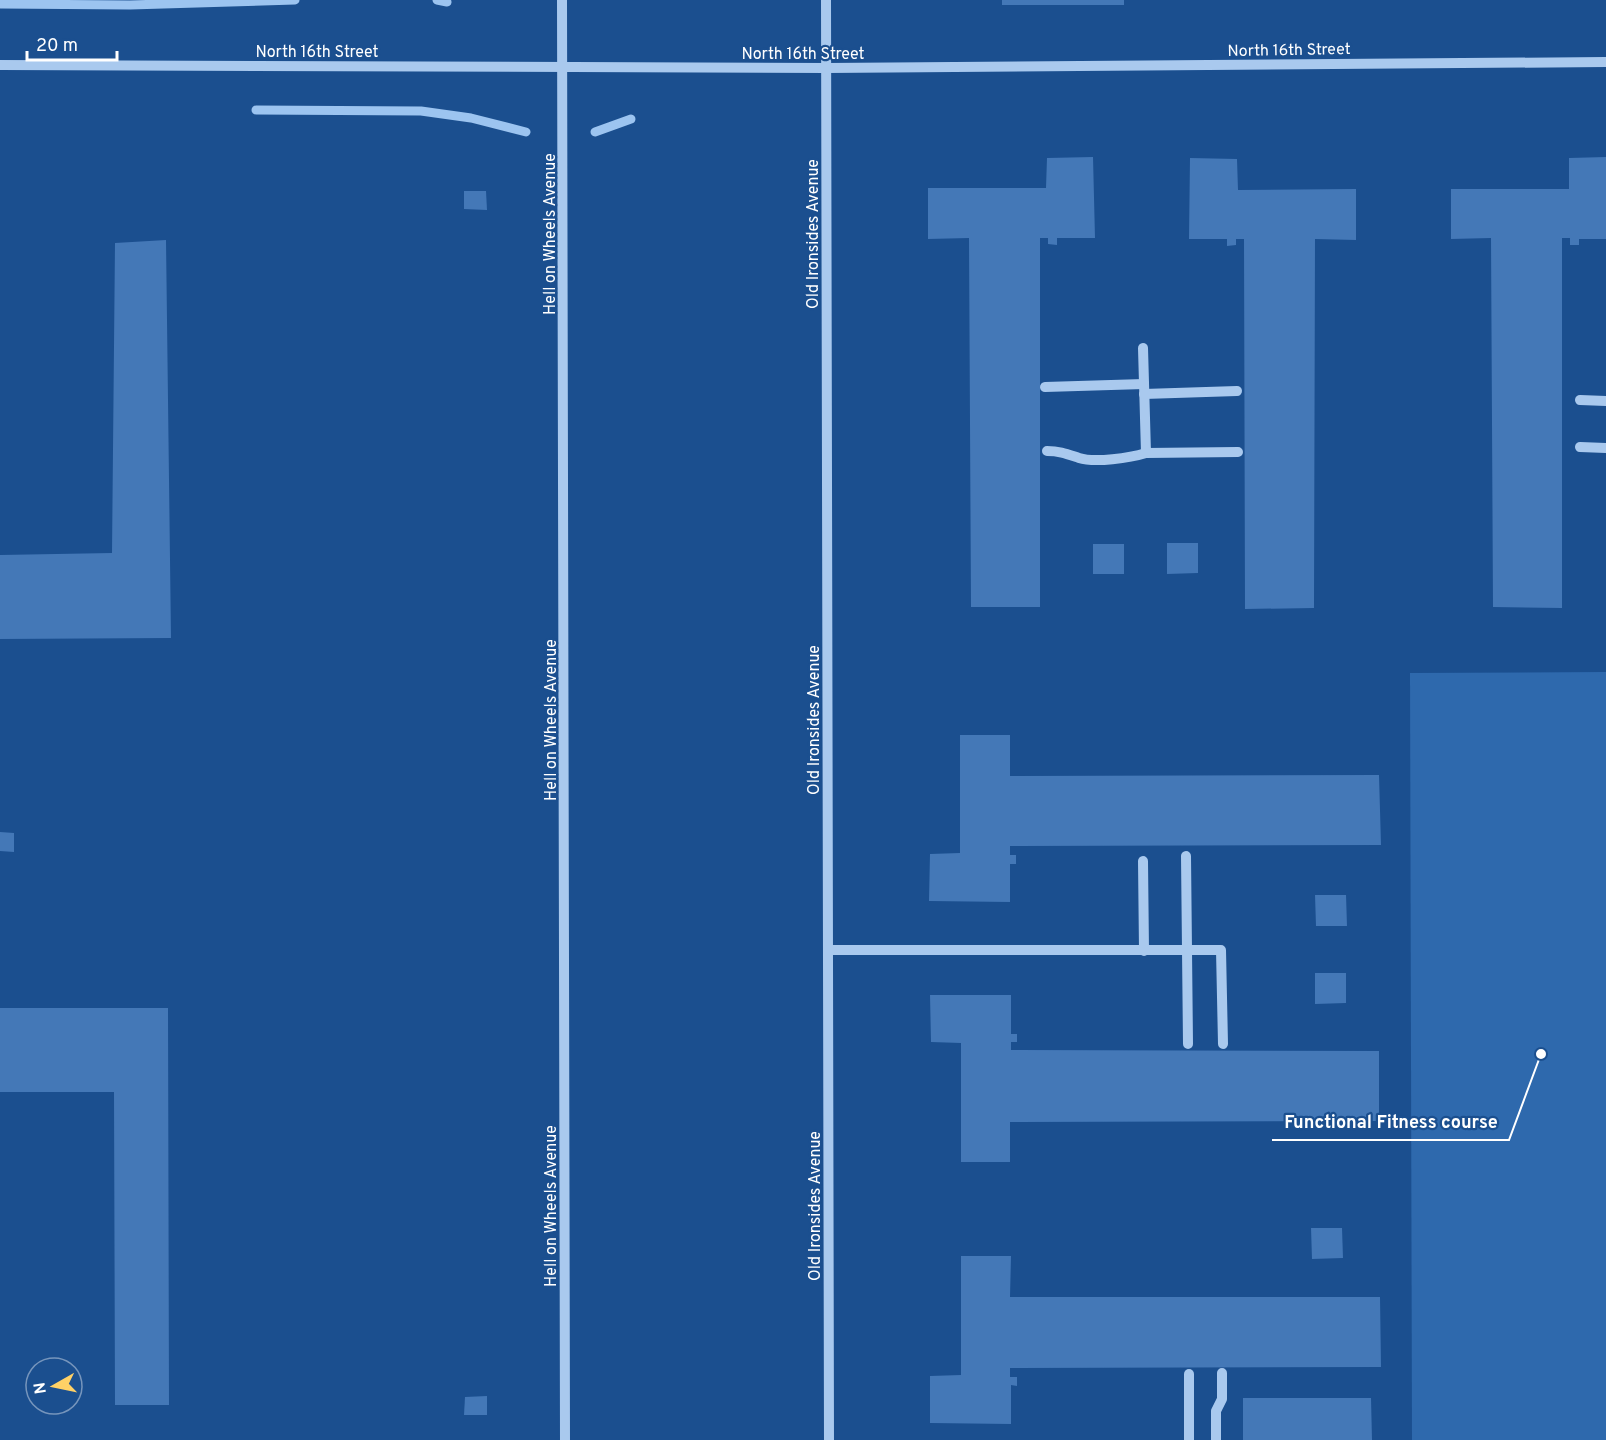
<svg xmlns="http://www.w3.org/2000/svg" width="1606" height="1440" font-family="Overpass,sans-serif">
<rect width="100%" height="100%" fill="#1b4f8f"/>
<path fill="#2e69ad" d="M1606 672V1440H1412L1410 673Z"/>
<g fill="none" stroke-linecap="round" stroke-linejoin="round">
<g stroke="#9cc4f0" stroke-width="9">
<path d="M437 0 447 2"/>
<path d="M0 4 130 5 295 0"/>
<path d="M256 110 421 111 471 118 526 132"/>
<path d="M595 132 631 119"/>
</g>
</g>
<g fill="#4478b7">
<rect x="1002" y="0" width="122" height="5"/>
<path d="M1093 157 1095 238H1057V245L1048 244V238H1040V607H971L969 238 928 239V188H1046L1047 158Z"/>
<path d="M1606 157V239H1579V245H1570V238H1562V608L1493 607 1491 238 1451 239V189H1569V158Z"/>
<path d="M1190 158 1237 159 1238 190 1356 189V240L1315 239 1314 608 1245 609 1244 239H1236V245L1227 246V239H1189Z"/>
<path d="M464 191H486L487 210 464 209Z"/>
<path d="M166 240 171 638 0 639V555L112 553 115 243Z"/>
<path d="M1167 543H1198V573L1167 574Z"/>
<rect x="1093" y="544" width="31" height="30"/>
<path d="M960 735H1010V776L1379 775 1381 845 1010 846V855H1016V864H1010V902L929 901 930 854 960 853Z"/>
<path d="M0 832 14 833V852L0 851Z"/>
<path d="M1315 895H1346L1347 926H1316Z"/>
<path d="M1315 973H1346V1003L1315 1004Z"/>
<path d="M930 995H1011V1034H1017V1042H1011V1050L1379 1051V1121L1010 1122V1162H961V1043L931 1042Z"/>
<path d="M0 1008H168L169 1405H115L114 1092H0Z"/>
<path d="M1311 1228H1342L1343 1258 1312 1259Z"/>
<path d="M961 1256H1011L1010 1297H1380L1381 1367 1010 1368V1377H1017V1386L1011 1385V1424L930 1423V1376L961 1375Z"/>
<path d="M487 1396V1415H464L465 1397Z"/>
<path d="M1243 1398H1371L1372 1440H1243Z"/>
</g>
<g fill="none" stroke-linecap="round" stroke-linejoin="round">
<g stroke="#a9c9ee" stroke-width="10">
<path d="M562 0 565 1440"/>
<path d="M826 0 829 1440"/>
<path d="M0 65 827 68 1606 62"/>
<path d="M1143 348 1146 453 1238 452"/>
<path d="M1045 387 1144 384"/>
<path d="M1144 394 1237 391"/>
<path d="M1580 400 1606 401"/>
<path d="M1580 447 1606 448"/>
<path d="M1047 451C1060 451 1067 454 1079 458 1095 463 1130 458 1146 453"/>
<path d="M1186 856 1188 1044"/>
<path d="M1143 861 1144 951"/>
<path d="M828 950H1221L1223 1044"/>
<path d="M1189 1374V1440"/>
<path d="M1216 1440V1411L1222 1399V1373"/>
</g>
</g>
<g text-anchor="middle" stroke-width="4.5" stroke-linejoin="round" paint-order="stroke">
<g font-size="16" fill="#fff" stroke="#1b4f8f">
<text transform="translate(1289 49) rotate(-1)" y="6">North 16th Street</text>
<text x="317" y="57">North 16th Street</text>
<text x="803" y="59">North 16th Street</text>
<text transform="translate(549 234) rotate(-90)" y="6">Hell on Wheels Avenue</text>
<text transform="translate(812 234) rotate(-90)" y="6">Old Ironsides Avenue</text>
<text transform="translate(550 720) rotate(-90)" y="6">Hell on Wheels Avenue</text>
<text transform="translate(813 720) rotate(-90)" y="6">Old Ironsides Avenue</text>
<text transform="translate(550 1206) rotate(-90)" y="6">Hell on Wheels Avenue</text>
<text transform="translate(814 1206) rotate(-90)" y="6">Old Ironsides Avenue</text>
</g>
</g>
<path fill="none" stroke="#fff" stroke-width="2" d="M1541 1054L1509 1140H1272"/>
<circle fill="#fff" stroke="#1b4f8f" stroke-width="2" cx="1541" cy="1054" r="6"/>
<g font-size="18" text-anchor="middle" font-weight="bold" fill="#fff" stroke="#1b4f8f" stroke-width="4.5" stroke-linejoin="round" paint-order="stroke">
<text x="1391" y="1128">Functional Fitness course</text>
</g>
<g transform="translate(54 1386) rotate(261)"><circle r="28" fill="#1b4f8f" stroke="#7695bc" stroke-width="1.5"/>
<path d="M0-4.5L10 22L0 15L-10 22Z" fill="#ffd166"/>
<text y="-9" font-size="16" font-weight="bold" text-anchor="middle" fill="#ffffff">N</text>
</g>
<path d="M27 51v9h90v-9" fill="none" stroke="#ffffff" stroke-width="3"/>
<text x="36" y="51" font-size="18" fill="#ffffff" stroke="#1b4f8f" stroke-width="4.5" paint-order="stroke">20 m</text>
</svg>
